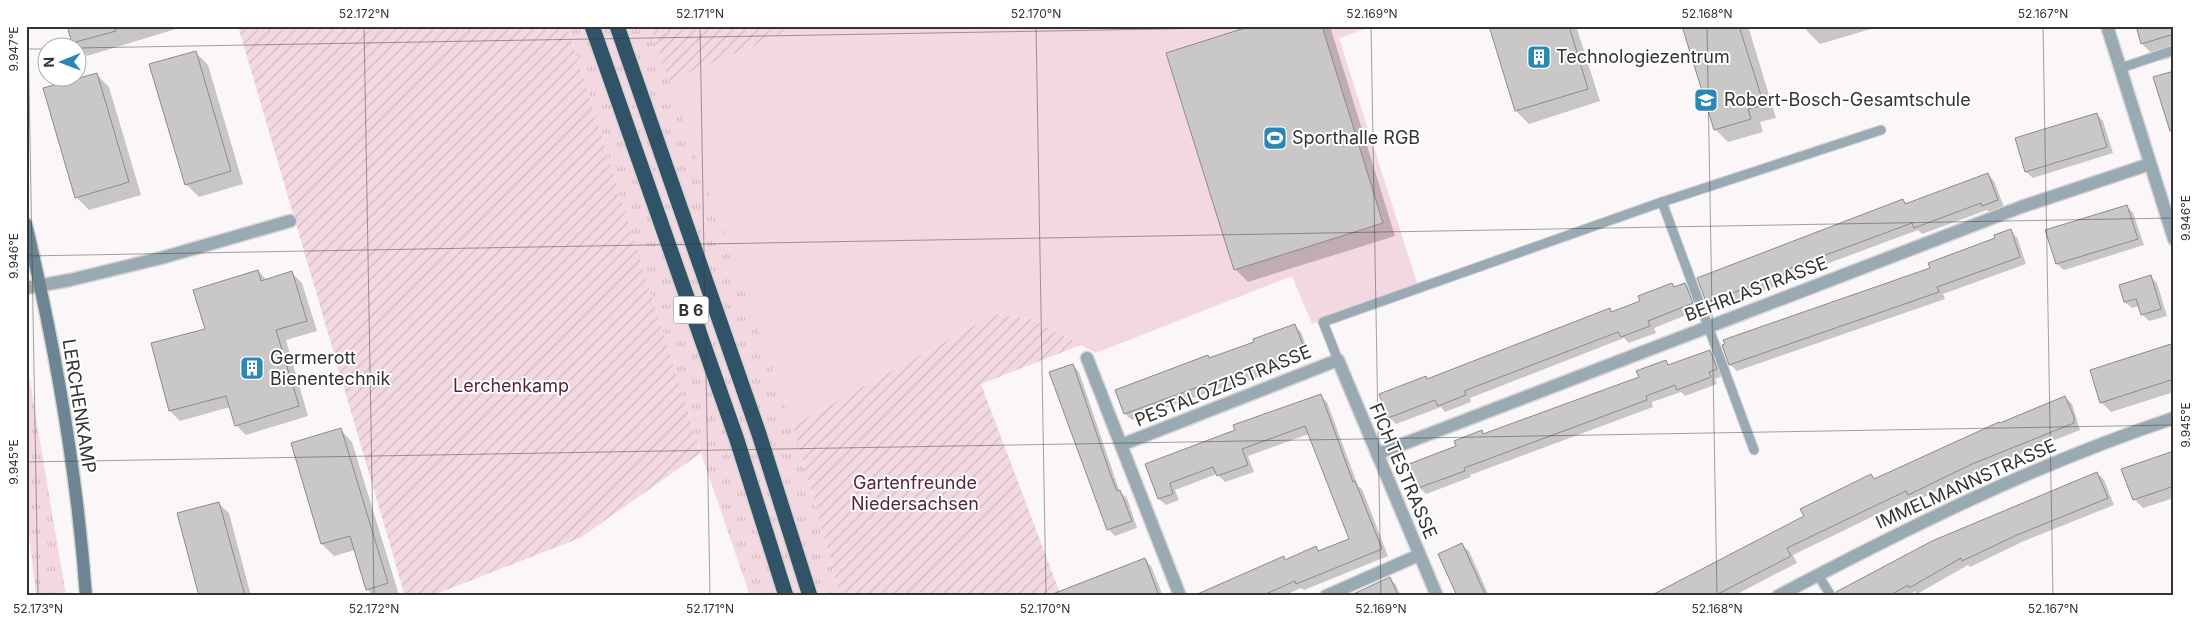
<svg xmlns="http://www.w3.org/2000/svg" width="2200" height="622" font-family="Inter,sans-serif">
<defs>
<pattern id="grass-tufts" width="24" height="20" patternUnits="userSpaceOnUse" patternTransform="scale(1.25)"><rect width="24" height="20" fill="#f3d8e1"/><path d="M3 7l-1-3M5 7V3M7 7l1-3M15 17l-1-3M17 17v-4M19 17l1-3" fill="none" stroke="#d1bac2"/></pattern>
<pattern id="garden-furrows" width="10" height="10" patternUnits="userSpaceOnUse" patternTransform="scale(1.25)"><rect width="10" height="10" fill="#f3d8e1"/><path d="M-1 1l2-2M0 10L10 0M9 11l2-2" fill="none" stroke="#d1bac2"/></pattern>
</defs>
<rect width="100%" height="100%" fill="#fbf7f8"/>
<g fill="url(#grass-tufts)">
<path d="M567 26H650L793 425 840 596H750L701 453Z"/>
<path d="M26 362 27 363 66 596H36L26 509Z"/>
</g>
<g fill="url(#garden-furrows)">
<path d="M238 26H567L701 453 580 538 431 596H405Z"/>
<path d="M650 26H801L669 81Z"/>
<path d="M995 314 1032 319 1081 345 981 384 1061 596H840L793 425Z"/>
</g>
<path fill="#f3d8e1" d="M801 26H1374L1339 38 1418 286 1312 324 1292 276 1096 353 1032 319 995 314 793 425 669 81Z"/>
<g fill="#0003">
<path d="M69 26H175L176 29 87 56 74 43Z"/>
<path d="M1255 26H1330L1395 236 1248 282 1235 269Z"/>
<path d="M1490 26H1576L1600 101 1529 124 1516 111Z"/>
<path d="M1683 26H1748L1776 118 1760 122 1763 132 1728 142 1715 129Z"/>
<path d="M1805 26H1881L1820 44 1807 31Z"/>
<path d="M2137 26H2174V57L2160 61 2142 44Z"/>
<path d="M195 52 208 65 243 184 199 197 186 184Z"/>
<path d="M2174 72V140L2155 77Z"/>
<path d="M96 74 109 87 141 195 89 210 76 197Z"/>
<path d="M2096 114 2103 121 2113 153 2033 178 2026 172Z"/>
<path d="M1988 174 1994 181 2004 207 1989 212 1987 210 1922 234 1918 230 1794 276 1795 279 1715 308 1709 302 1903 200 1907 204Z"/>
<path d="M2127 206 2133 213 2144 245 2064 270 2057 264Z"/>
<path d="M2010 231 2017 237 2026 264 1943 294 1945 299 1737 371 1730 364 1726 345 1932 268Z"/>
<path d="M258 271 267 280 292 273 302 283 317 331 286 340 308 416 246 435 236 425 230 407 180 421 170 411 152 344 207 330Z"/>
<path d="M2151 277 2157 283 2167 316 2149 321 2142 314 2140 306 2132 308 2125 302Z"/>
<path d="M1685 284 1692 291 1699 310 1654 328 1656 333 1629 343 1624 338 1470 398 1471 402 1445 412 1441 407 1396 424 1389 417 1426 377 1428 380 1609 310 1613 313 1642 302 1672 285 1675 288Z"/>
<path d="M1294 325 1301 332 1310 357 1226 389 1224 387 1132 420 1125 414 1117 390 1256 343Z"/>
<path d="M2170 346 2174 349V392L2111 412 2101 402Z"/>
<path d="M1710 351 1716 358 1723 376 1715 379 1717 384 1685 396 1681 392 1652 402 1653 407 1470 475 1471 477 1426 494 1419 487 1458 447 1482 432 1485 435 1640 377 1666 361 1670 366Z"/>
<path d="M1073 365 1079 372 1117 484 1120 492 1127 498 1137 528 1115 536 1108 529Z"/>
<path d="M1320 396 1327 402 1358 486 1362 489 1388 556 1304 590 1301 588 1283 596H1198L1283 558 1286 561 1316 548 1320 552 1350 539 1309 434 1248 456 1254 472 1225 482 1217 474 1175 490 1179 500 1166 505 1159 499 1146 464 1236 431Z"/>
<path d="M2065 397 2072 404 2080 430 1979 470 1916 501 1913 497 1793 555 1797 563 1733 596H1652L1805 516 1871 476 1875 480Z"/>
<path d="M340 429 352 442 399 595 374 596 367 589 355 550 334 556 322 544Z"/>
<path d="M2174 452V498L2143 508 2134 499Z"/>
<path d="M2097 473 2104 480 2114 505 2024 541 1970 567 1968 565 1917 594 1915 591 1907 596H1838Z"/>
<path d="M218 503 229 513 251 596H201Z"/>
<path d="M1462 545 1469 551 1489 596H1458Z"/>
<path d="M1144 559 1151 566 1163 596H1132Z"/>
<path d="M1389 578 1396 585 1401 596H1366Z"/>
</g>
<g fill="#cac7c8" stroke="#8d8a8b">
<path d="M67 26H115L116 31 72 43Z"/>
<path d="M1251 26H1322L1383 223 1234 270 1166 53Z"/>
<path d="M1489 26H1569L1588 89 1515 111Z"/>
<path d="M1682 26H1739L1764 105 1748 109 1751 119 1714 130Z"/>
<path d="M2136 26H2174V34L2141 44Z"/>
<path d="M196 51 231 171 185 185 149 64Z"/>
<path d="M2174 71V130L2170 131 2153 77Z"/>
<path d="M97 73 129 182 75 198 43 88Z"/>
<path d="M2097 113 2107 147 2025 172 2015 138Z"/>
<path d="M1988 173 1998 200 1982 206 1981 203 1914 228 1912 223 1788 269 1789 272 1708 302 1705 299 1697 278 1903 199 1905 204Z"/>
<path d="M2127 205 2138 239 2056 264 2045 230Z"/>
<path d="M2011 229 2020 257 1937 287 1939 292 1729 365 1722 345 1725 344 1723 340 1930 268 1928 263 1995 238 1994 235Z"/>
<path d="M258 270 261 281 292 271 307 321 276 330 299 406 235 426 226 396 169 411 151 343 205 329 193 290Z"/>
<path d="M2151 275 2161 309 2141 315 2136 299 2124 302 2119 285Z"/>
<path d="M1672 283 1674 287 1685 283 1693 303 1648 321 1650 326 1621 337 1618 332 1464 391 1466 395 1438 406 1435 400 1388 418 1379 394 1426 376 1427 379 1610 308 1611 312 1640 301 1638 296Z"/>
<path d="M1295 324 1305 350 1218 383 1217 380 1124 414 1115 390 1208 355 1209 358 1254 342 1253 339Z"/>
<path d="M2171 344 2174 353V379L2100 403 2090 370Z"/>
<path d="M1710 350 1717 369 1709 372 1711 377 1677 390 1675 385 1646 396 1647 400 1464 468 1465 471 1418 488 1409 464 1456 446 1454 441 1482 430 1483 434 1639 377 1636 371 1666 360 1668 365Z"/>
<path d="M1073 364 1111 476 1117 491 1120 490 1132 521 1107 530 1049 372Z"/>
<path d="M1321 394 1353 482 1355 481 1382 549 1296 584 1295 581 1261 596H1193L1284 556 1285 560 1316 546 1318 551 1349 539 1305 426 1242 449 1248 465 1217 476 1213 467 1170 483 1173 494 1158 499 1145 464 1235 430 1233 425Z"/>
<path d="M2065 396 2074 417V423L1972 464 1908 495 1906 491 1787 548 1791 556 1714 596H1650L1804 516 1800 509 1871 474 1874 479 1999 422 2000 423Z"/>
<path d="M341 428 388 583 366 590 350 536 321 544 291 443Z"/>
<path d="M2174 451V486L2133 500 2121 469Z"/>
<path d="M2097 472 2108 498 2017 535 1962 561 1961 558 1909 588 1908 585 1889 596H1837L1836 592 1932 541Z"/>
<path d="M219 502 245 596H199L177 513Z"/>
<path d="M1462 543 1480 583 1486 596H1457L1438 554Z"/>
<path d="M1145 558 1159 596H1051L1050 595Z"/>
<path d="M1390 577 1398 596H1349Z"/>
</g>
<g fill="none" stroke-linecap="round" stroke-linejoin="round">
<g stroke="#d7d4d5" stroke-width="11">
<g id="lane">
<path d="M2121 68 2174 50"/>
<path d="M1662 202 1754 450"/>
<path d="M1338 360 1323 322 1662 202 1881 130"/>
<path d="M1818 575 1831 596"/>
</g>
</g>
<g stroke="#d7d4d5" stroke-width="15">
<g id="street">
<path d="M2107 26 2174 239"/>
<path d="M26 288 70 280 161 258 290 221"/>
<path d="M1087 358 1180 596"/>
<path d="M1121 445 1338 360 1437 596"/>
<path d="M1377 454 2021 207 2150 164"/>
<path d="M1326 596 1419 555"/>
<path d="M1778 596C1909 527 2033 465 2174 418"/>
</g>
</g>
<g stroke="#d7d4d5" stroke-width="15">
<path id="secondary" d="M26 224C55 346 77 471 86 596"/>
</g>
<g stroke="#d7d4d5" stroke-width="18">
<g id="highway">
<path d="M592 26 737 440 786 596"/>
<path d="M617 26 759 434 810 596"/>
</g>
</g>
<use href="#lane" stroke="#9aaab4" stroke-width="9"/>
<use href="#street" stroke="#9aaab4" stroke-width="12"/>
<use href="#secondary" stroke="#6d8593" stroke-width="12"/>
<use href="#highway" stroke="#305367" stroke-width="15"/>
</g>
<path fill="none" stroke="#343233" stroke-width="1" stroke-opacity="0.45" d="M28 26 38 596M364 26 374 596M700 26 710 596M1036 26 1046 596M1371 26 1381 596M1707 26 1717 596M2043 26 2053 596M78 48 1333 26M26 49H48M26 256 2174 218M26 462 2174 425"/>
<defs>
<g id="building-square" transform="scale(1.25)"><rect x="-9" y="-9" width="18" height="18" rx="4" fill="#2b88b4" stroke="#fff"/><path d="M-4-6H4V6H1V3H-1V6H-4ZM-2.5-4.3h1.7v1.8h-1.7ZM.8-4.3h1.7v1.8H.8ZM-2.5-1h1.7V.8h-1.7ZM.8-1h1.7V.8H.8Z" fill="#fff"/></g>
<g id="school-square" transform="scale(1.25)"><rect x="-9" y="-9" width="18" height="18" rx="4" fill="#2b88b4" stroke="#fff"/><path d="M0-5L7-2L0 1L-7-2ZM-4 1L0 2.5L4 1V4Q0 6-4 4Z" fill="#fff"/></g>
<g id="stadium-square" transform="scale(1.25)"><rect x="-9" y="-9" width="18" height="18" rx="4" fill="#2b88b4" stroke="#fff"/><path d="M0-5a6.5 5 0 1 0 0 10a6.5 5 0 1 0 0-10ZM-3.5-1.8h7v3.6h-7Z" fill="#fff"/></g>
</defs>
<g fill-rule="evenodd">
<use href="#building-square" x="1539" y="57"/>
<use href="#school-square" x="1706" y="100"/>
<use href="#stadium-square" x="1275" y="138"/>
<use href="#building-square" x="252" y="368"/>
</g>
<g text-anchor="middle" stroke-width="4" stroke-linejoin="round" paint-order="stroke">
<rect fill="#fff" stroke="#717070" stroke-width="1" x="673.5" y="296.5" width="35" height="27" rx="4"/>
<g font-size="16" font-weight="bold" fill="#343233">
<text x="691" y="316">B 6</text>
</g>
<g font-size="18" fill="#343233" stroke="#fff" text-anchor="start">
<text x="1556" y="63">Technologiezentrum</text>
<text x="1724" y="106">Robert-Bosch-Gesamtschule</text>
<text x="1292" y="144">Sporthalle RGB</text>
<text x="270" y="364">Germerott<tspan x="270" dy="21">Bienentechnik</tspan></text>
</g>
<g font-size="18" fill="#343233" stroke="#fff">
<text transform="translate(1756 289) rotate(-21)" y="6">BEHRLASTRASSE</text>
<text transform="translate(1223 386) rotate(-22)" y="6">PESTALOZZISTRASSE</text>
<text transform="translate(79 406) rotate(81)" y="6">LERCHENKAMP</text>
<text transform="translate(1403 471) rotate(67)" y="6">FICHTESTRASSE</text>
<text transform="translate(1966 484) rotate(-24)" y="6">IMMELMANNSTRASSE</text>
</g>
<g font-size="18" fill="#58243b" stroke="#fff">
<text x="511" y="392">Lerchenkamp</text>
<text x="915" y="489">Gartenfreunde<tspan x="915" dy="21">Niedersachsen</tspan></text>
</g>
</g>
<rect width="2200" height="622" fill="none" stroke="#ffffff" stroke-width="55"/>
<g transform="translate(62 62) rotate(269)"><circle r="24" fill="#ffffff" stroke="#aeadad"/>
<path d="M0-4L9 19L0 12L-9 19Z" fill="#2b88b4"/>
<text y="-8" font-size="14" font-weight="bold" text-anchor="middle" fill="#343233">N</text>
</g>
<rect x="28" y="28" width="2144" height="566" fill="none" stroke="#343233" stroke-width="2"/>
<g font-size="12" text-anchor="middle" fill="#343233">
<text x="364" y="18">52.172°N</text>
<text x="700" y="18">52.171°N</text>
<text x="1036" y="18">52.170°N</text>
<text x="1372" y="18">52.169°N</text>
<text x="1707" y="18">52.168°N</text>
<text x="2043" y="18">52.167°N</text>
<text transform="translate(14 49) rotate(-90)" y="4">9.947°E</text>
<text transform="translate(2186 218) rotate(-90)" y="4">9.946°E</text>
<text transform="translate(14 256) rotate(-90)" y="4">9.946°E</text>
<text transform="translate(2186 425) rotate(-90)" y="4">9.945°E</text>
<text transform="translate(14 462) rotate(-90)" y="4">9.945°E</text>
<text x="38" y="613">52.173°N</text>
<text x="374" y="613">52.172°N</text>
<text x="710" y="613">52.171°N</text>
<text x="1045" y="613">52.170°N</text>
<text x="1381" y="613">52.169°N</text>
<text x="1717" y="613">52.168°N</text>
<text x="2053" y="613">52.167°N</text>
</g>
</svg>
